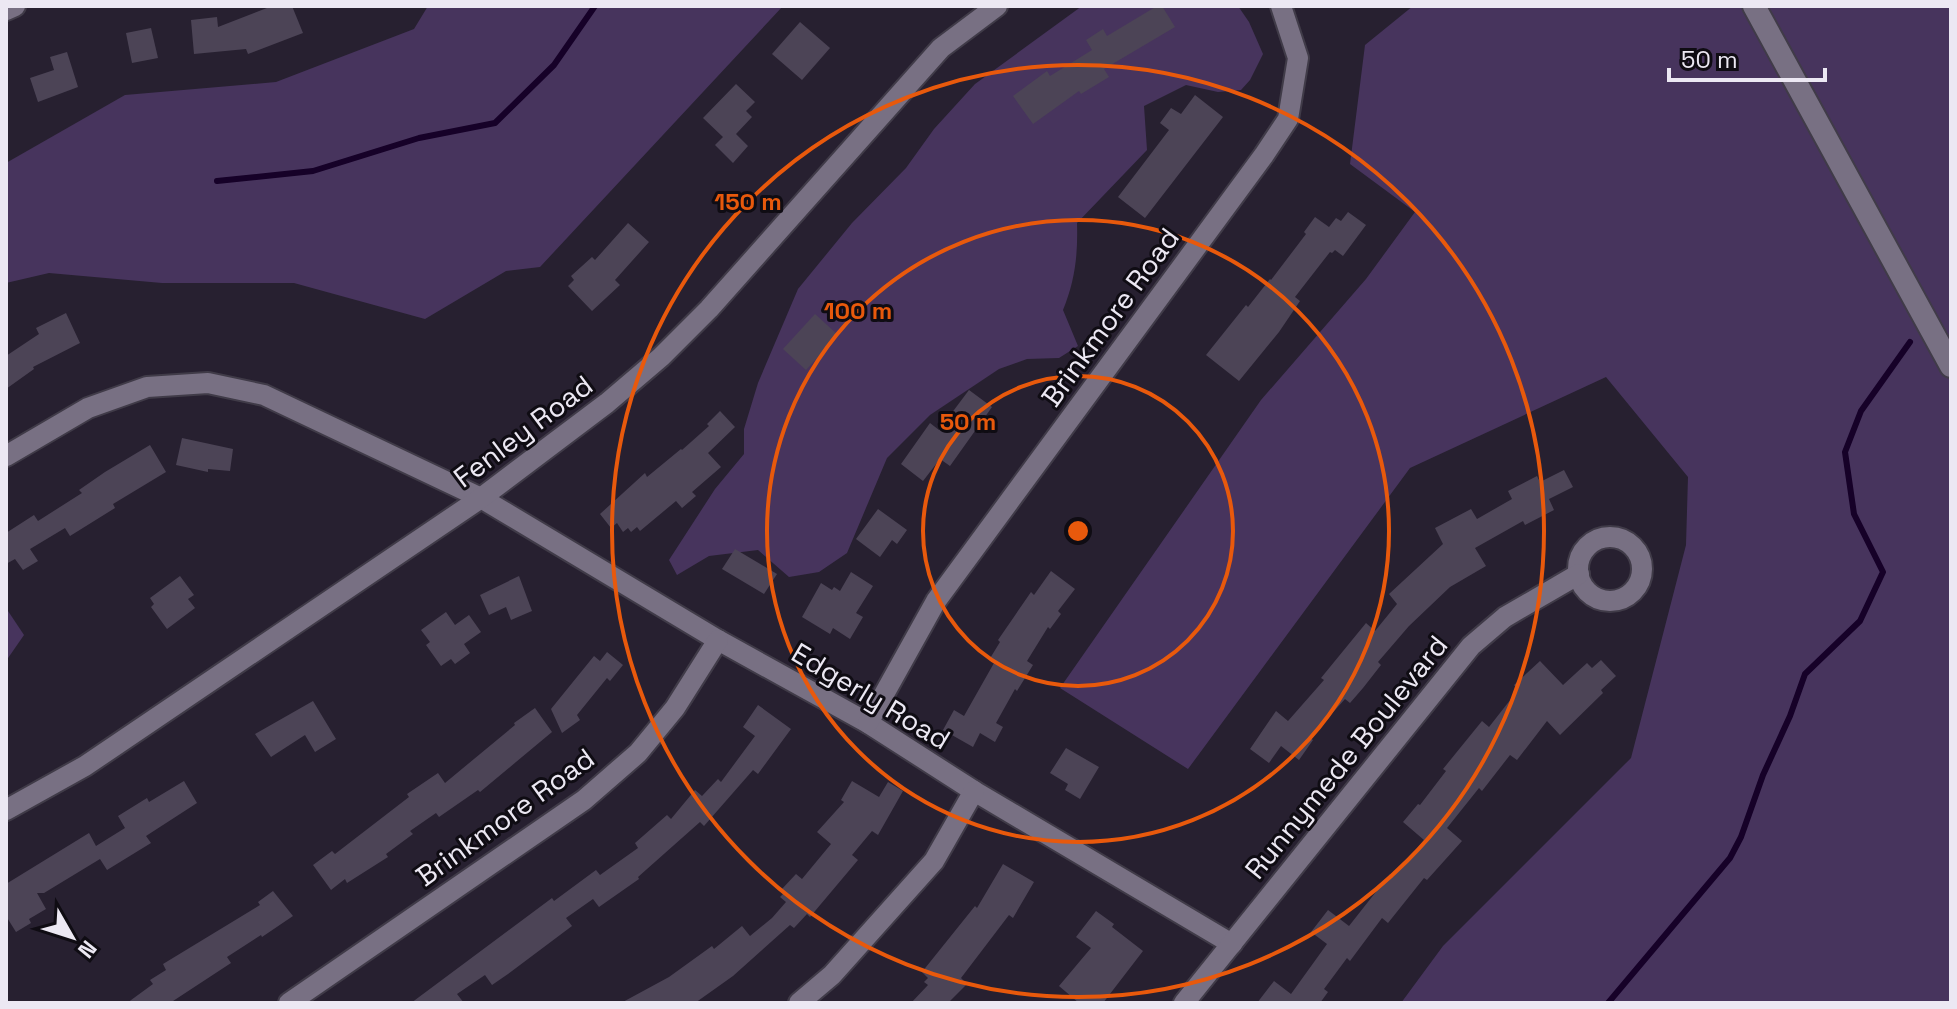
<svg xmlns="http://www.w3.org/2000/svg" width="1957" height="1009" font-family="'Space Grotesk',sans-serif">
<rect width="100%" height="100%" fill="#272030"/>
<g fill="#47345d">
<path d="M428 6H783L540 267 506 271 425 319 294 283H162L49 273 6 283V163L125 95 276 82 414 29Z"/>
<path d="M1082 6H1238L1249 22 1263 54 1250 80 1241 90 1218 92 1186 85 1144 106 1147 150 1077 223C1078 255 1075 281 1063 310L1078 346 1059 358 1027 359 999 369 930 415 887 458 847 553 819 572 789 577 758 550 709 556 677 575 669 560 715 489 744 454V429L758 383 798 289 852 223 906 168 934 129 975 84Z"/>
<path d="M1413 6H1951V1003H1401L1443 946 1631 758 1686 545 1688 477 1606 377 1410 468 1188 769 1060 688 1261 400 1366 279 1415 212 1350 164 1365 45Z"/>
<path d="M6 608 24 635 6 661Z"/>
</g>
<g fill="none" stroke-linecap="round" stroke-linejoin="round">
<g stroke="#160128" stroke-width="6">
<path d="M217 181 313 171 419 138 495 123 554 65 595 6"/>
<path d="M1608 1003 1730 858 1741 837 1763 775 1790 716 1805 674 1860 621 1883 572 1854 514 1845 452 1861 411 1910 342"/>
</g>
</g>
<g fill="#4c4456">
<path d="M272 6H292L303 33 248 54 246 49 194 54 191 20 217 17 218 27Z"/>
<path d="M1157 6H1162L1175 27 1104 69 1109 77 1081 94 1079 91 1033 124 1013 96 1047 71 1050 76 1092 50 1086 40 1103 29 1107 36Z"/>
<path d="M800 22 830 48 802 80 772 54Z"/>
<path d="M151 28 158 58 132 63 126 33Z"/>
<path d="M67 52 78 87 38 102 30 78 54 70 50 57Z"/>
<path d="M736 84 755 102 746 111 752 117 736 134 748 146 733 163 715 145 723 137 703 118Z"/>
<path d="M1195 95 1223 117 1145 218 1118 197 1169 130 1160 123 1171 108 1181 114Z"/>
<path d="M1348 212 1366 225 1343 256 1335 250 1332 253 1330 252 1295 297 1300 301 1279 332 1239 381 1206 355 1246 305 1248 307 1270 279 1271 280 1306 234 1304 232 1315 217 1329 227 1336 218 1341 221Z"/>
<path d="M628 223 649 242 615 280 620 285 592 311 568 286 574 280 571 276 592 257 595 260Z"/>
<path d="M66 313 80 343 33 367 34 369 6 389V356L39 334 36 328Z"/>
<path d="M815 314 838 335 806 370 783 349Z"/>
<path d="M969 390 992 407 950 466 940 459 923 481 901 464 930 423 939 430Z"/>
<path d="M720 411 735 427 708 453 721 467 692 492 696 496 682 508 676 501 640 531 637 527 631 532 628 528 623 532 617 523 611 528 600 514 645 473 647 477 681 449 682 450 709 426 707 424Z"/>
<path d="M182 438 233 449 230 471 208 469V472L176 465Z"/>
<path d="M150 445 166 472 113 504 115 508 70 536 65 528 30 549 38 561 23 570 15 559 6 564V533L34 515 38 521 82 493 79 490 105 472Z"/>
<path d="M1564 470 1573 487 1549 499 1554 510 1525 525 1523 521 1475 548 1486 566 1450 587 1409 626 1378 662 1381 665 1363 688 1350 703 1345 699 1310 738 1313 740 1299 760 1281 746 1269 763 1250 749 1276 711 1288 721 1324 680 1321 678 1366 623 1375 631 1397 604 1389 594 1443 544 1435 528 1471 509 1477 519 1512 499 1508 491 1537 476 1540 482Z"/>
<path d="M878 509 907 530 897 544 892 540 880 557 856 539Z"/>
<path d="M735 549 777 574 764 594 722 569Z"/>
<path d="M1051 571 1075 589 1058 611 1061 614 1050 629 1048 627 1027 661 1033 665 1017 691 1015 689 996 723 1003 727 995 742 980 733 973 747 943 730 954 710 964 716 994 663 989 660 1000 642 998 640 1031 592 1034 595Z"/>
<path d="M851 572 873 586 856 613 863 617 850 639 833 628 830 634 802 617 821 583 832 590 834 587 840 591Z"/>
<path d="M180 576 194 595 188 599 195 608 167 629 151 607 154 604 150 598Z"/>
<path d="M519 576 532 611 511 620 506 607 489 615 480 595Z"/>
<path d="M446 612 455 625 469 615 481 632 464 644 470 653 455 664 451 659 441 666 426 645 430 642 421 630Z"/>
<path d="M607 652 623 665 610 681 607 678 577 715 580 720 562 733 551 709 594 656 600 661Z"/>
<path d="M1601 660 1616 676 1601 690 1603 693 1560 735 1547 721 1517 760 1510 755 1482 791 1479 788 1447 828 1462 841 1427 880 1424 878 1388 923 1382 918 1350 961 1347 958 1324 989 1328 992 1320 1003H1257L1274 981 1291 994 1327 944 1311 932 1328 910 1349 926 1390 874 1393 877 1424 840 1403 822 1418 804 1420 805 1446 771 1443 769 1482 721 1489 727 1518 690 1514 685 1540 661 1563 685 1587 663 1592 668Z"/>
<path d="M313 701 336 739 315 752 305 735 271 757 255 734Z"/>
<path d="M758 705 791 729 758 774 753 770 704 826 700 822 638 877 639 879 599 907 593 899 566 918 572 926 508 974 492 985 485 975 457 994 464 1003H411L552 898 554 901 596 870 600 875 638 848 635 843 667 815 671 819 695 790 702 796 718 779 721 782 755 736 743 727Z"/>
<path d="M535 708 552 732 480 792 478 790 439 817 436 813 410 831 413 834 386 854 388 857 347 883 345 879 331 890 313 865 332 851 335 854 409 797 407 794 438 773 445 783 515 725 514 723Z"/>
<path d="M1066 748 1099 767 1080 799 1065 790 1068 784 1050 773Z"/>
<path d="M184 781 197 803 146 836 151 843 107 870 100 859 44 893H37L46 909 29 919 31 923 16 932 6 916V884L89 833 96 846 125 828 118 816 147 798 149 802Z"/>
<path d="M852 781 879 797 888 782 903 791 878 835 872 831 852 855 858 860 810 917 807 914 794 928 790 925 733 976 695 1003H621L669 977 712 946 714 949 742 926 750 936 772 918 786 902 780 897 784 893 781 890 796 874 802 879 831 844 817 832 844 802 841 800Z"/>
<path d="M1003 864 1034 882 1013 918 1009 915 961 978 967 984 948 1003H911L928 985 924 982 928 978 922 972 975 906 977 908Z"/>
<path d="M273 891 293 916 262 937 261 935 227 957 231 963 170 1003H127L153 984 150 980 166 970 163 964 260 905 258 902Z"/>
<path d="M1096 911 1114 924 1112 927 1143 951 1103 1003H1079L1059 986 1091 948 1076 937Z"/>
</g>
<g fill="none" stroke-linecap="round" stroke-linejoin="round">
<g stroke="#403b48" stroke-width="24">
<g id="minor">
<path d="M6 10 15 6"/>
<path d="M6 456 88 408 147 387 208 383 264 395 481 498 718 640 868 723 974 791 1232 944"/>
<circle cx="1610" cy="569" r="32"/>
<path d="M868 723 936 601 1264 155 1288 119 1298 58 1281 6"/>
<path d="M6 810 85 766 481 498 607 403 661 357 709 309 941 48 997 6"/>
<path d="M289 1003 584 800 638 753 675 708 718 640"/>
<path d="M799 1003 832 975 934 861 974 791"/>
<path d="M1184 1003 1471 646 1505 617 1579 574"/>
</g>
</g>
<g stroke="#403b48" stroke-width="26">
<path id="tertiary" d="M1754 6 1951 366"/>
</g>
<use href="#minor" stroke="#787083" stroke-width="20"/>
<use href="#tertiary" stroke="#787083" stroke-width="22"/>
</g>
<g fill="none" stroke="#e8590c" stroke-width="4">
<circle cx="1078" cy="531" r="155"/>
<circle cx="1078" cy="531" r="311"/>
<circle cx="1078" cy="531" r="466"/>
</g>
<g text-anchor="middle" stroke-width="6" stroke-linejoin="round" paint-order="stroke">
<g font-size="28" fill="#ece8f3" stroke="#0f0c13">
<text transform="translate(1110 317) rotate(-54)" y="10">Brinkmore Road</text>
<text transform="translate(523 431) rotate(-37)" y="10">Fenley Road</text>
<text transform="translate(871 696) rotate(31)" y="10">Edgerly Road</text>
<text transform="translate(1346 757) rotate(-51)" y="10">Runnymede Boulevard</text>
<text transform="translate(505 817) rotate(-36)" y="10">Brinkmore Road</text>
</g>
</g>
<circle cx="1078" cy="531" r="12" fill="#e8590c" stroke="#0f0c13" stroke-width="4"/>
<g font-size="24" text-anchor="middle" font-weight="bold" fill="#e8590c" stroke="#0f0c13" stroke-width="6" stroke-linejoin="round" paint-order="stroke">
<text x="748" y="210">150 m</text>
<text x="858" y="319">100 m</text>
<text x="968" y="430">50 m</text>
</g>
<rect width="1957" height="1009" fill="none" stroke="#ece8f3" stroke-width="16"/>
<g transform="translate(72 937) rotate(129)" stroke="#0f0c13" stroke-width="6" paint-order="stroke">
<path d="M0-6L14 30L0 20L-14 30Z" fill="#ece8f3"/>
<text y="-12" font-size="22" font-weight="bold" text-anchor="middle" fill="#ece8f3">N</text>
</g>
<path d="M1669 68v12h156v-12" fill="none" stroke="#ece8f3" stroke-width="4"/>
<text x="1681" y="68" font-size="24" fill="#ece8f3" stroke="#0f0c13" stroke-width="6" paint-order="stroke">50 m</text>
</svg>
